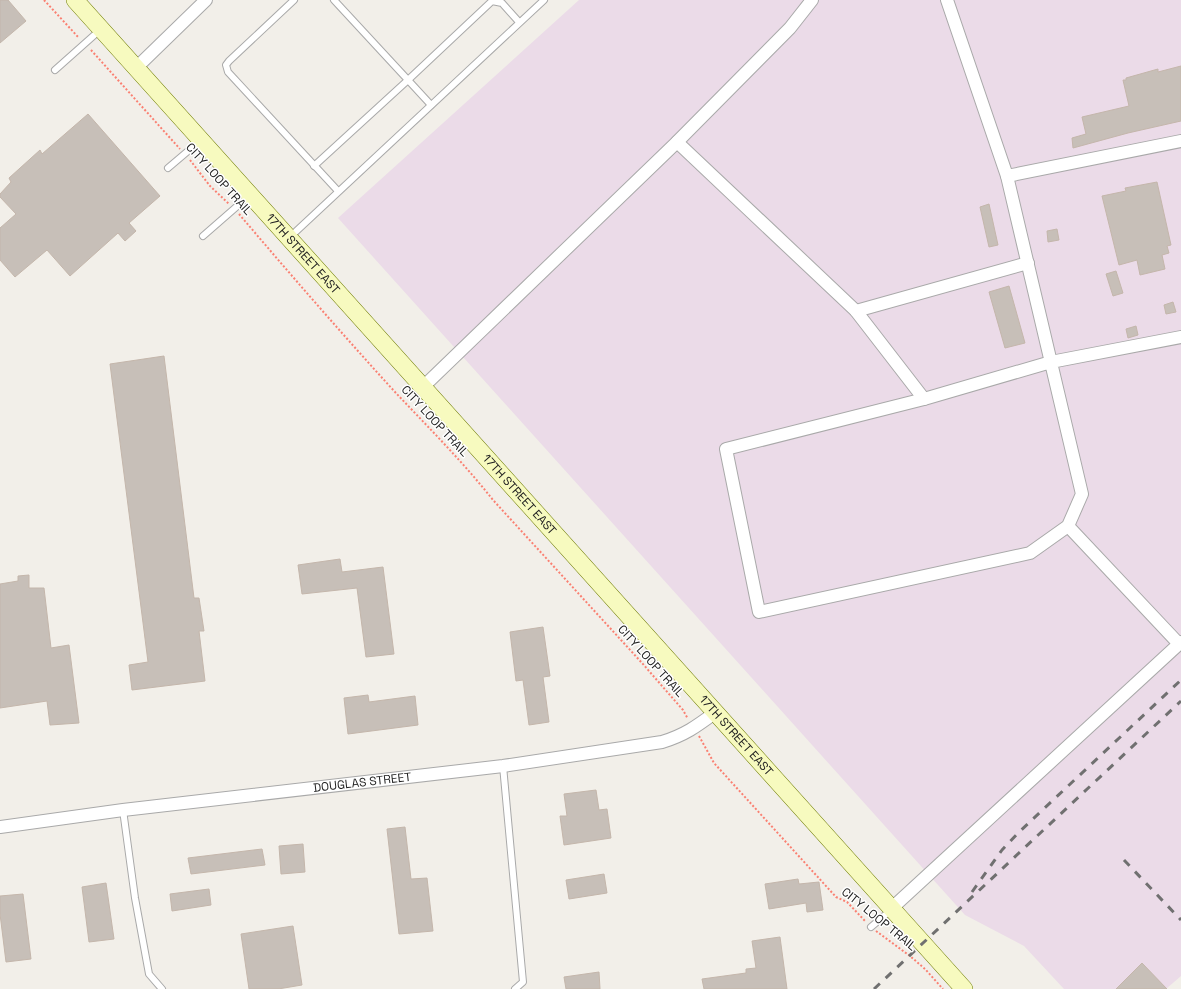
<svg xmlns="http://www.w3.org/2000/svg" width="1181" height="989" font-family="'Space Grotesk',sans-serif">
<rect width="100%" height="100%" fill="#f2efe9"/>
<path fill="#ebdbe8" d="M579 0H1181V976L1166 989H1064L1024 946 965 915 338 218Z"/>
<g fill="#c7bfb8" stroke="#c4b6ab">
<path d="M0 0H8L26 21 0 43Z"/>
<path d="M1181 66V121L1128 133 1073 148 1072 138 1086 134 1082 117 1129 106 1123 80H1126V78L1158 69V72Z"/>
<path d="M88 114 160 196 129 223 136 231 125 241 118 233 70 276 47 250 15 277 0 260V228L16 214 0 197V194L11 182 9 178 40 150 42 154Z"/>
<path d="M1157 182 1171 245 1167 246 1169 253 1162 255 1165 269 1140 275 1137 260 1119 265 1102 196 1126 191 1125 188Z"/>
<path d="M989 204 998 245 989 247 980 207Z"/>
<path d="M1057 229 1059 240 1048 242 1047 231Z"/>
<path d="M1116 271 1123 293 1113 296 1106 274Z"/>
<path d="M1009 286 1025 343 1005 348 989 292Z"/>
<path d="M1173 302 1176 312 1166 314 1164 305Z"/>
<path d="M1136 326 1138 335 1128 338 1126 329Z"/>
<path d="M164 356 194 598H199L204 631H199L205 681 132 690 129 665 148 662 110 364Z"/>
<path d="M340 559 342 572 383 567 394 654 366 657 357 588 302 594 298 565Z"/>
<path d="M29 575V588H44L51 648 69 645 79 723 50 725 47 701 0 708V584L18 581V576Z"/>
<path d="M543 627 550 676 543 677 549 722 529 725 523 680 516 681 510 632Z"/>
<path d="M368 695 369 702 415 696 418 725 348 734 344 698Z"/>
<path d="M596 790 599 810 607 809 611 838 564 845 560 816H567L564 794Z"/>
<path d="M405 827 411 879 427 878 433 931 399 934 387 829Z"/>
<path d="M303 844 305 872 281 874 279 846Z"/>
<path d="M262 849 265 865 191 874 188 858Z"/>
<path d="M604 874 607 893 569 899 566 880Z"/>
<path d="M798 879 799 884 819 882 823 910 807 912 806 903 769 909 765 884Z"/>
<path d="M106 883 114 939 89 942 82 887Z"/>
<path d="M209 889 211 905 172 911 170 894Z"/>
<path d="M23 894 31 959 6 962 0 914V896Z"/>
<path d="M293 926 302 985 278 989H249L241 934Z"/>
<path d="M780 937 787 989H704L702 979 746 973V969L756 968 752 941Z"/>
<path d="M1142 963 1167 989H1116Z"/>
<path d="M599 972 600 989H566L564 977Z"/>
</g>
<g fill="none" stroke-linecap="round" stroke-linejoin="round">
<g stroke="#a9a9a9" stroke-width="8">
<g id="lane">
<path d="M294 0 229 61 226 65 228 72 338 191"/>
<path d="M55 70 100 30"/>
<path d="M431 105 408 80 492 1 502 3 519 22"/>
<path d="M314 166 408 80 334 0"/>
<path d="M168 168 201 140"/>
<path d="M203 236 250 195"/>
<path d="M290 237 544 0"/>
<path d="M503 766 523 982 515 989"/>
<path d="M123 810 135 898 149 974 162 989"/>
<path d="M871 927 891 910"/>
</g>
</g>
<g stroke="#a9a9a9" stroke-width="14">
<g id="street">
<path d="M947 0 1007 176 1082 494 1068 526 1030 553 759 612 726 449 924 399 1051 362 1181 337"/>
<path d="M136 68 206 0"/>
<path d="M677 142 856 311 924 399"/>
<path d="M1007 176 1181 141"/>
<path d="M856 311 1028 263"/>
<path d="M423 387 677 142 790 28 812 0"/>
<path d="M1068 526 1179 644 1181 642"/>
<path id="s1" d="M0 827 123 810 503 766 662 742C685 735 697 726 716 712"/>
<path d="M892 908 1179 644"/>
</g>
</g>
<g stroke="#707d05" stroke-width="18">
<g id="secondary">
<path id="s2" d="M75 0 964 989"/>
</g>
</g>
<g stroke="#fa8072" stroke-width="2" stroke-dasharray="2 2" stroke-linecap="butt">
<path d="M44 0 79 38"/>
<path d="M91 50 180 149"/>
<path d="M190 160 210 186 229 204"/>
<path d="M239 214C290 274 342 334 395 392 428 427 463 462 493 500L642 663 683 710 688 719"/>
<path d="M699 736 714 763 836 897 847 902 866 922"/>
<path d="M876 931 910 956 925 969 943 989"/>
</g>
<use href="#lane" stroke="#fff" stroke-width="6"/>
<use href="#street" stroke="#fff" stroke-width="12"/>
<use href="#secondary" stroke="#f7fabf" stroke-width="17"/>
<g stroke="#707070" stroke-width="3" stroke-dasharray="8 8" stroke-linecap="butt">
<path d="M1124 860 1181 920"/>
<path d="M972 892 1002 850 1018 833 1181 680"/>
<path d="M874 989 1181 701"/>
</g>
</g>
<g text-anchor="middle" stroke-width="3" stroke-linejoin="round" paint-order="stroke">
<g font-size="12" fill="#222" stroke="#fff">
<text transform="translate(219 179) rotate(48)" y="4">CITY LOOP TRAIL</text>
<text dy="4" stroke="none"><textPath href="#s2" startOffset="341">17TH STREET EAST</textPath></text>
<text transform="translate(435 421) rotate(47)" y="4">CITY LOOP TRAIL</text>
<text dy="4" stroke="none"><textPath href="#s2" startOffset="665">17TH STREET EAST</textPath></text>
<text transform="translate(651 661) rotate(48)" y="4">CITY LOOP TRAIL</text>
<text dy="4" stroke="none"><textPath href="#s2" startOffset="989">17TH STREET EAST</textPath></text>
<text dy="4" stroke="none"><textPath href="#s1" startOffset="365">DOUGLAS STREET</textPath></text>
<text transform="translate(879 919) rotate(39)" y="4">CITY LOOP TRAIL</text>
</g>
</g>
</svg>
